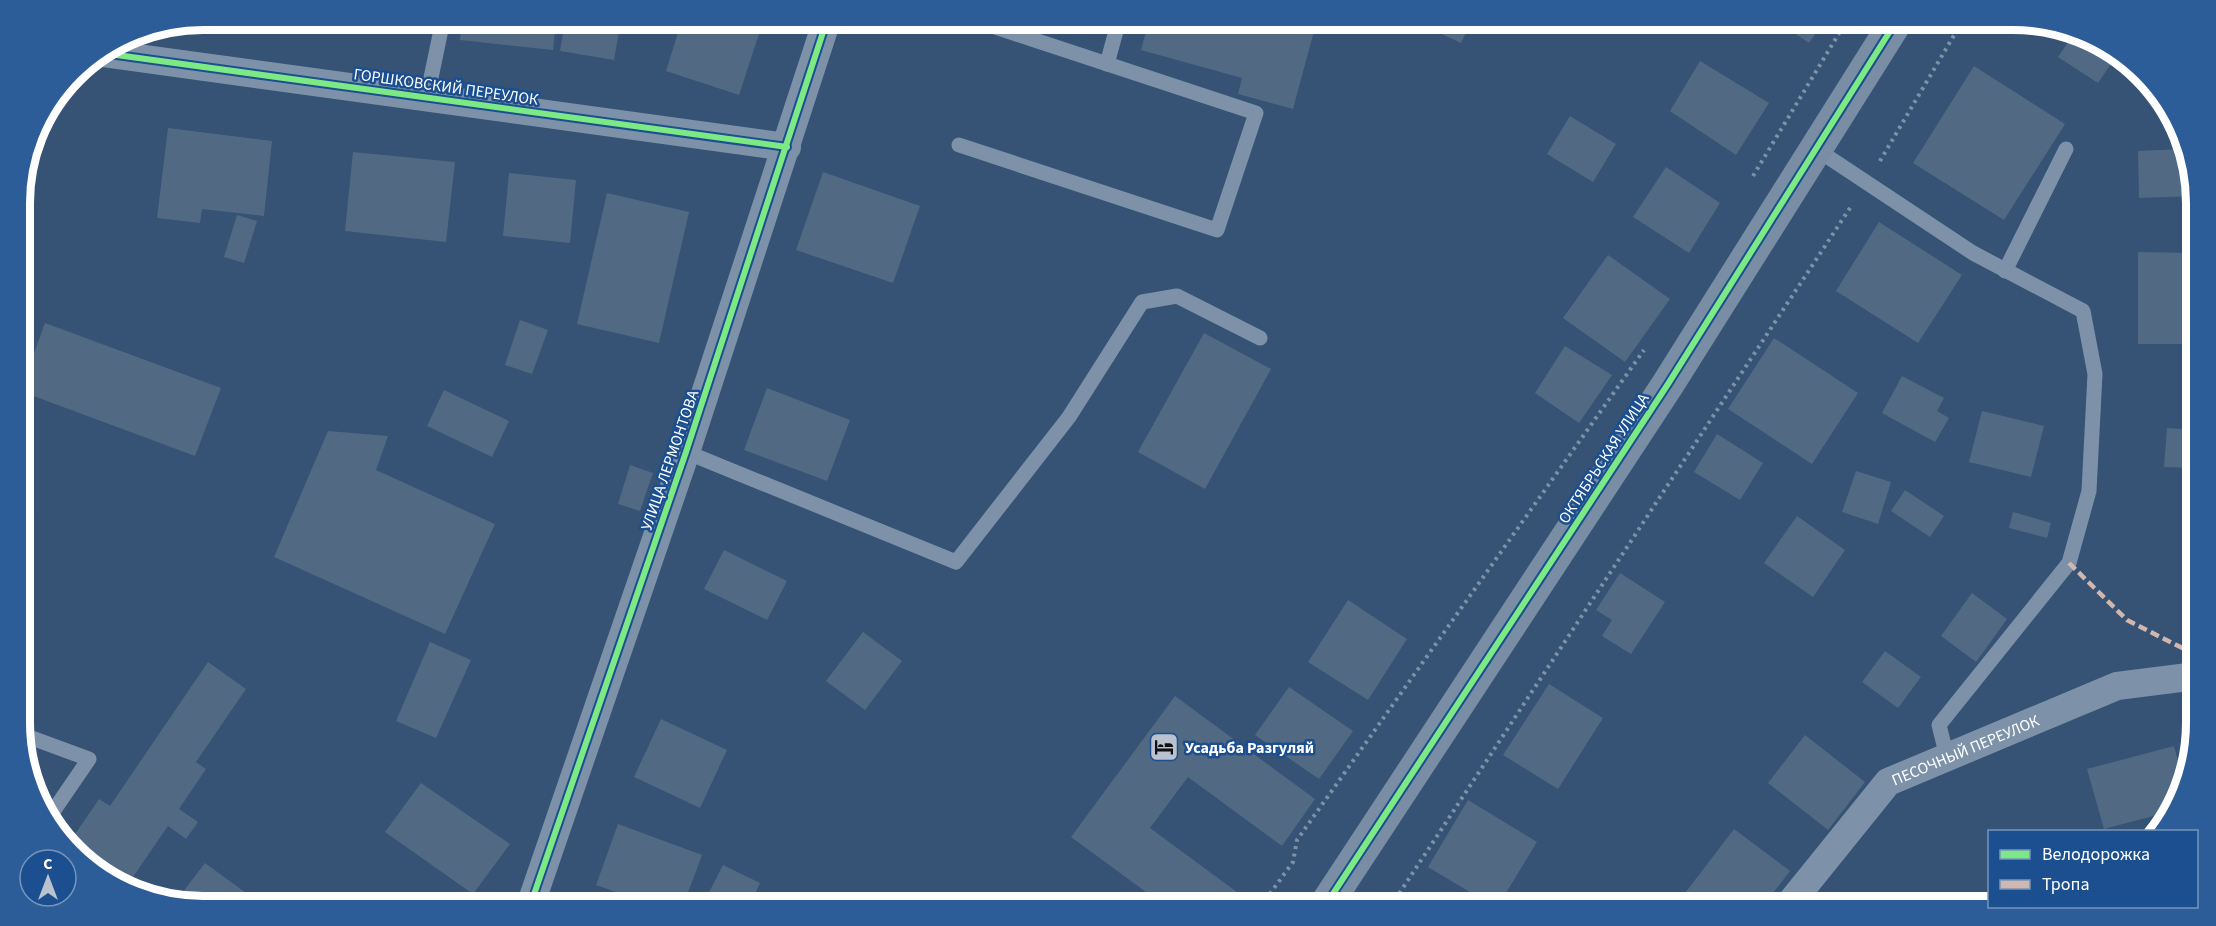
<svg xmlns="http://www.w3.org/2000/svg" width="2216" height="926" font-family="'Source Sans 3',sans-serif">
<rect width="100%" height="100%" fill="#365274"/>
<g fill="#526984">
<path d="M400 20H423L422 23 400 21Z"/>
<path d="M462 20H556L553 50 460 40Z"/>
<path d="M565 20H621L614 60 560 51Z"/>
<path d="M682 20H712L759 34 739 95 666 71Z"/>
<path d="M1052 20H1093L1090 30Z"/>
<path d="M1149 20H1317L1293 109 1238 94 1242 78 1141 50Z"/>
<path d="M1423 20H1472L1461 43 1420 24Z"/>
<path d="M1775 20H1825L1809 43Z"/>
<path d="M2075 32 2083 33 2115 58 2098 83 2058 57Z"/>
<path d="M1700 61 1769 103 1736 155 1670 111Z"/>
<path d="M1974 66 2065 124 2004 220 1913 163Z"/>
<path d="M1570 116 1616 144 1593 182 1547 154Z"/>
<path d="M168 128 272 141 264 216 202 209 200 223 157 218Z"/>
<path d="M2183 149 2195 180V196L2139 198 2138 151Z"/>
<path d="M353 152 455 162 446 242 345 231Z"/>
<path d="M1666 167 1720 203 1689 253 1633 217Z"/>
<path d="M823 172 920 206 893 283 796 250Z"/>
<path d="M509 173 576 180 570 243 503 236Z"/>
<path d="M607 193 689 212 659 343 577 324Z"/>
<path d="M237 215 257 221 244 263 224 257Z"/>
<path d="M1879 222 1962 275 1918 343 1836 291Z"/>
<path d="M2138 252 2195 253V344H2138Z"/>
<path d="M1608 255 1670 299 1625 362 1563 318Z"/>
<path d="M520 320 548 330 532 374 505 365Z"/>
<path d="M45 323 221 388 195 456 20 391Z"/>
<path d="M1204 333 1271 369 1205 489 1138 452Z"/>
<path d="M1774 338 1858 393 1812 464 1728 409Z"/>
<path d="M1565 346 1612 375 1579 423 1535 393Z"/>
<path d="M1902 376 1944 398 1937 411 1949 418 1935 442 1882 413Z"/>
<path d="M767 388 850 420 827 481 744 450Z"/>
<path d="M444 390 509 421 492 457 427 426Z"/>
<path d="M1982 411 2044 426 2031 477 1969 462Z"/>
<path d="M2167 428 2196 430V468L2164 467Z"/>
<path d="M328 431 388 436 376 470 495 524 445 634 274 557Z"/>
<path d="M1717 434 1763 463 1740 500 1694 472Z"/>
<path d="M630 465 653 473 640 511 618 504Z"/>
<path d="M1856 471 1891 482 1878 524 1842 512Z"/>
<path d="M1905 490 1944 516 1930 537 1891 511Z"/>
<path d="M2013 512 2051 523 2047 538 2009 528Z"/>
<path d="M1797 516 1845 550 1813 597 1764 563Z"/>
<path d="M724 550 787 581 767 620 704 589Z"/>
<path d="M1620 573 1665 602 1631 654 1602 636 1612 620 1596 610Z"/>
<path d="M1972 593 2007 619 1976 662 1941 636Z"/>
<path d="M1348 600 1407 639 1368 700 1308 662Z"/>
<path d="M863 632 902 661 865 710 826 681Z"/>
<path d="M430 642 471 660 436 738 396 721Z"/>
<path d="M1885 651 1921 677 1898 708 1862 682Z"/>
<path d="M208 662 246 689 196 762 206 769 179 809 198 822 186 839 168 826 126 887 69 843 99 799 110 806Z"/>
<path d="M1549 684 1603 718 1558 789 1503 755Z"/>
<path d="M1289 687 1353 731 1319 779 1255 735Z"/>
<path d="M1175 696 1315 799 1282 846 1188 777 1150 828 1241 895 1233 906H1165L1071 837Z"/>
<path d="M661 719 727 750 700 808 634 777Z"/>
<path d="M1805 735 1865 782 1828 830 1768 783Z"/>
<path d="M2174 746 2184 784 2183 793 2172 811 2104 829 2087 769Z"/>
<path d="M421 783 510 844 473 894 385 832Z"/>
<path d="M1468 800 1537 842 1498 906H1493L1428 867Z"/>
<path d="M618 824 702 855 683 906H655L596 885Z"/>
<path d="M1734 829 1790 871 1763 906H1694L1682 897Z"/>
<path d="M205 863 264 906H203L176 901Z"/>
<path d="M723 865 760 883 749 906H702Z"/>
<path d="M1060 899 1069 906H1054Z"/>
</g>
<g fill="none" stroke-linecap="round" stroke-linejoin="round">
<g stroke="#7d92a8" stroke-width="4" stroke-dasharray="3 4.5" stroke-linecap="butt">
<path d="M1880 161 1963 20"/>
<path d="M1753 176 1847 20"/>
<path d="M1261 906 1293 862 1297 840 1644 350"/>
<path d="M1391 906 1852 205"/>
</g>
<g stroke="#7d92a8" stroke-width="15">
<path d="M1107 64 1119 20"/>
<path d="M427 97 443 20"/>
<path d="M959 145 1217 230 1256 113 974 20"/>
<path d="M1816 149 1973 253 2083 311 2095 374 2089 491 2069 563 1939 725 1947 757"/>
<path d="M2005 271 2066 149"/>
<path d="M686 452 956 562 1069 417 1142 302 1177 296 1260 338"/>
<path d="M21 734 89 759 50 816"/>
</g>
<g stroke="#7d92a8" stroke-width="28">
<path d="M102 53 787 147"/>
<path d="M530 906 686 452 827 20"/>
<path id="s1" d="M1788 906 1888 782 2117 686 2196 676"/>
</g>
<path stroke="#798da4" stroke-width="33" d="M1325 906 1668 384 1897 20"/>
<path stroke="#d1b7ad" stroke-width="4.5" stroke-dasharray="9 4.5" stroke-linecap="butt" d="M2069 563 2127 620 2196 655"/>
<g stroke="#1b4f8f" stroke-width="10">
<g id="cycleway">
<path d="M102 53 787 147"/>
<path d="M530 906 686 452 827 20"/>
<path d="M1325 906 1668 384 1897 20"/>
</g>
</g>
<use href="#cycleway" stroke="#7ce984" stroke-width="6"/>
</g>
<defs>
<g id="hotel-square" transform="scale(1.5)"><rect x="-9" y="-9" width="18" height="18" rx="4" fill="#b9c2ce" stroke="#1b4f8f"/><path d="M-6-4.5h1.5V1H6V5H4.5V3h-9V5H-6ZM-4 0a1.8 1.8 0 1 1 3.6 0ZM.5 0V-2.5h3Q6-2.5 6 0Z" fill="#111"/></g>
</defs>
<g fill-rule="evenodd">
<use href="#hotel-square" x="1164" y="747"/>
</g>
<g text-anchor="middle" stroke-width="5" stroke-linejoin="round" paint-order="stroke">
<g font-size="16" fill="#fff" stroke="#1b4f8f">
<text transform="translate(446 86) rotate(8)" y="6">ГОРШКОВСКИЙ ПЕРЕУЛОК</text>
<text transform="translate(1603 458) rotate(-57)" y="6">ОКТЯБРЬСКАЯ УЛИЦА</text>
<text transform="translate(669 460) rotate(-71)" y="6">УЛИЦА ЛЕРМОНТОВА</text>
<text dy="6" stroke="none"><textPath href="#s1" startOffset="243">ПЕСОЧНЫЙ ПЕРЕУЛОК</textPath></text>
</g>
<g font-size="16" font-weight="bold" fill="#fff" stroke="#1b4f8f" text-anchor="start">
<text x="1185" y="753">Усадьба Разгуляй</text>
</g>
</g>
<path d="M0 0H2216V926H0ZM203 30H2013A173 173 0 0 1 2186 203V723A173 173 0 0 1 2013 896H203A173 173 0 0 1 30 723V203A173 173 0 0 1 203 30Z" fill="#2d5d98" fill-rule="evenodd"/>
<path fill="none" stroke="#fff" stroke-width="8" d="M203 30H2013A173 173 0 0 1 2186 203V723A173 173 0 0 1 2013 896H203A173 173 0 0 1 30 723V203A173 173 0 0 1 203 30Z"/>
<rect x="1988" y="830" width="210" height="78" fill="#1b4f8f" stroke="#7695bc" stroke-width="1.5"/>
<rect x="2000" y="850" width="30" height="9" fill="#7ce984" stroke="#7695bc" stroke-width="1.5"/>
<text x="2042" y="860" font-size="18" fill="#ffffff">Велодорожка</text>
<rect x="2000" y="880" width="30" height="9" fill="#d1b7ad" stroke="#7695bc" stroke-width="1.5"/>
<text x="2042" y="890" font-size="18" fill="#ffffff">Тропа</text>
<g transform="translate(48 878)"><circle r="28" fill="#1b4f8f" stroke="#7695bc" stroke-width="1.5"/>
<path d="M0-4.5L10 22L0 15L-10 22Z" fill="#b9c2ce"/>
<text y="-9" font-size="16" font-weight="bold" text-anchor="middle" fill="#ffffff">С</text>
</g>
</svg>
